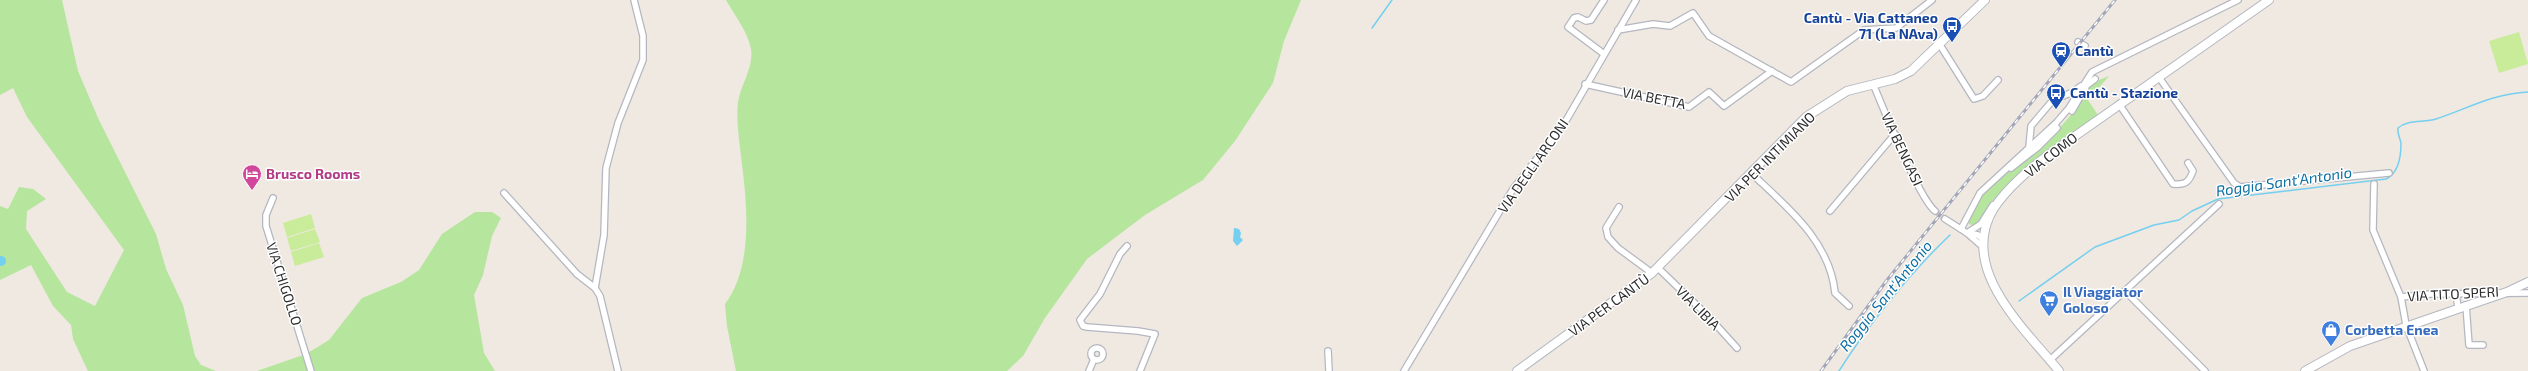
<svg xmlns="http://www.w3.org/2000/svg" width="2528" height="371" font-family="'Exo 2',sans-serif">
<rect width="100%" height="100%" fill="#efe9e1"/>
<g fill="#b6e59e">
<path d="M0 0H62L78 71 98 118 156 234 166 269 183 305 195 356 201 365 216 371H88L73 339 71 325 53 306 31 265 0 280V206L8 209 19 187 33 189 46 199 27 211 26 229 67 292 95 306 124 250 27 117 13 88 0 95Z"/>
<path d="M726 0H1301L1284 41 1273 83 1235 141 1203 180 1145 215 1087 259 1045 318 1023 356 1007 371H736L727 326 725 304C754 266 747 202 741 156 739 138 736 120 738 102 741 84 754 67 751 49 748 32 734 14 726 0Z"/>
<path d="M2109 76 2088 100 2098 115 2003 191 1990 203 1980 223 1974 226 1969 224C1967 215 1978 201 1983 194 1995 180 2010 172 2023 161 2039 147 2057 132 2070 116 2087 96 2081 86 2109 76Z"/>
<path d="M475 212H492L501 218 492 236 483 275 474 295 484 353 495 371H257L306 354 329 340 362 298 401 282 419 270 442 234Z"/>
</g>
<g fill="#c9ec9a">
<path d="M2519 32 2528 64 2499 73 2489 41Z"/>
<path d="M311 214 315 228 287 237 283 223Z"/>
<path d="M315 229 320 242 291 251 287 238Z"/>
<path d="M319 243 324 257 295 266 291 252Z"/>
</g>
<path fill="#75cff0" d="M1234 228 1239 229 1241 233 1240 237 1243 240 1237 246 1233 241Z"/>
<g fill="none" stroke-linecap="round" stroke-linejoin="round">
<g stroke="#75cff0" stroke-width="1.5">
<path d="M1372 28 1392 0"/>
<path d="M2019 301 2095 247 2154 225 2179 220 2192 211 2218 199 2386 179C2399 173 2401 157 2401 143 2400 138 2397 133 2398 128 2408 119 2424 123 2436 119 2469 108 2492 94 2528 92"/>
<path d="M1839 371C1868 325 1910 273 1950 235"/>
</g>
<path stroke="#75cff0" stroke-width="10" d="M0 261H1"/>
<path stroke="#c8c4bd" stroke-width="5.5" stroke-dasharray="5.5 3" stroke-linecap="butt" d="M1935 211 1945 219"/>
<g stroke="#b4b7c1" stroke-width="8">
<g id="street">
<path d="M1618 30 1653 24 1670 26 1693 13 1709 36 1791 82 1864 30 1896 28 1932 0"/>
<path d="M2078 42 2085 46"/>
<path d="M1940 45 1974 99 1983 96 1998 80"/>
<path d="M1604 54 1568 27 1574 18 1578 17 1586 21 1591 20 1604 0"/>
<path d="M2158 76 2234 183 2240 187 2389 173"/>
<path d="M1585 84 1689 107 1709 92 1724 106 1772 71"/>
<path d="M1873 84C1884 109 1918 197 1935 211"/>
<path d="M2119 104 2173 184C2186 185 2189 182 2193 171L2188 163"/>
<path d="M2072 111 2087 85 2095 79"/>
<path d="M2029 147 2031 126 2053 100 2073 92 2081 86"/>
<path d="M2011 168 2038 147 2057 128"/>
<path d="M1751 173C1787 207 1830 241 1835 293L1849 306"/>
<path d="M2374 184 2373 230 2401 297 2430 294 2528 293"/>
<path d="M504 193 577 274 595 288"/>
<path d="M273 198 266 215V226L311 371"/>
<path d="M1619 207 1606 228 1608 237 1618 248 1652 273"/>
<path d="M1830 211 1895 134"/>
<path d="M1945 219 1967 233 1983 247"/>
<path d="M1961 229 1980 193 2056 123 2069 108 2092 72 2238 0"/>
<path d="M1967 233 1981 224 1993 205"/>
<path d="M1969 233 1978 235 1984 240"/>
<path d="M1127 246 1120 254 1100 294 1080 320 1083 326 1087 327 1138 331 1155 334 1140 371"/>
<path d="M1658 268 1709 317 1737 348"/>
<path d="M2125 291 2205 371"/>
<path d="M2456 294 2458 307"/>
<path d="M2401 297 2406 325 2424 371"/>
<path d="M2466 305 2469 345H2483"/>
<circle cx="1097" cy="354" r="6"/>
<path d="M1328 351 1329 371"/>
<path d="M2050 360 2219 204"/>
<path d="M618 371 600 296 595 288 604 235 606 168 618 123 643 60V36L634 0"/>
<path d="M1089 371 1094 359"/>
<path d="M1404 371 1513 189 1564 124 1636 0"/>
</g>
</g>
<g stroke="#b4b7c1" stroke-width="10">
<g id="secondary">
<path d="M1517 371 1652 273 1806 117 1847 91 1895 79 1911 71 1985 0"/>
<path d="M2059 371C2024 328 1957 268 1994 208 2008 187 2029 170 2048 155L2269 0"/>
<path d="M2305 371 2350 346 2507 292 2528 282"/>
</g>
</g>
<use href="#street" stroke="#fff" stroke-width="5.5"/>
<use href="#secondary" stroke="#fff" stroke-width="8"/>
<g stroke="#a3a6b8" stroke-width="3">
<path id="rail" d="M1821 371 1887 280 2115 0"/>
</g>
<use href="#rail" stroke="#fff" stroke-width="1.5" stroke-dasharray="4.5" stroke-linecap="butt"/>
</g>
<defs>
<g id="bus-pin" transform="scale(1)"><path d="M0 17L-7.5 6A9.5 9.5 0 1 1 7.5 6Z" fill="#1a4fb4" stroke="#fff"/><path d="M-5-6H5V4H4V6H2V4H-2V6H-4V4H-5ZM-3.5-4V0h7V-4ZM-3.5 1.2v1.5H-2V1.2ZM2 1.2v1.5H3.5V1.2Z" fill="#fff"/></g>
<g id="station-pin" transform="scale(1)"><path d="M0 17L-7.5 6A9.5 9.5 0 1 1 7.5 6Z" fill="#1a4fb4" stroke="#fff"/><path d="M-3-6H3Q5-6 5-4V2Q5 4 3 4L4.5 6H3L1.5 4h-3L-3 6H-4.5L-3 4Q-5 4-5 2V-4Q-5-6-3-6ZM-3.5-4v3h7v-3ZM-3.5 1v1.5H-2V1ZM2 1v1.5H3.5V1Z" fill="#fff"/></g>
<g id="hotel-pin" transform="scale(1)"><path d="M0 17L-7.5 6A9.5 9.5 0 1 1 7.5 6Z" fill="#d1479c" stroke="#fff"/><path d="M-6-4.5h1.5V1H6V5H4.5V3h-9V5H-6ZM-4 0a1.8 1.8 0 1 1 3.6 0ZM.5 0V-2.5h3Q6-2.5 6 0Z" fill="#fff"/></g>
<g id="supermarket-pin" transform="scale(1)"><path d="M0 17L-7.5 6A9.5 9.5 0 1 1 7.5 6Z" fill="#3f7fe0" stroke="#fff"/><path d="M-6-5.5h2.5l.6 2H6L4.5 2H-2.5L-4.4-4H-6ZM-1.5 3.2a1.3 1.3 0 1 0 .1 0ZM3 3.2a1.3 1.3 0 1 0 .1 0Z" fill="#fff"/></g>
<g id="shop-pin" transform="scale(1)"><path d="M0 17L-7.5 6A9.5 9.5 0 1 1 7.5 6Z" fill="#3f7fe0" stroke="#fff"/><path d="M-5-2.5h2.3a2.7 3.5 0 0 1 5.4 0H5L5.5 6h-11ZM-1.5-2.5h3a1.5 2.3 0 0 0-3 0Z" fill="#fff"/></g>
</defs>
<g fill-rule="evenodd">
<use href="#bus-pin" x="1952" y="26"/>
<use href="#station-pin" x="2061" y="51"/>
<use href="#bus-pin" x="2056" y="93"/>
<use href="#hotel-pin" x="252" y="174"/>
<use href="#supermarket-pin" x="2049" y="300"/>
<use href="#shop-pin" x="2331" y="330"/>
</g>
<g text-anchor="middle" stroke-width="3" stroke-linejoin="round" paint-order="stroke">
<g font-size="14" font-weight="bold" fill="#164399" stroke="#fff" text-anchor="start">
<text x="1938" y="23" text-anchor="end">Cantù - Via Cattaneo<tspan x="1938" dy="16">71 (La NAva)</tspan></text>
<text x="2075" y="56">Cantù</text>
<text x="2070" y="98">Cantù - Stazione</text>
</g>
<g font-size="14" fill="#2e2e2e" stroke="#fff">
<text transform="translate(1654 98) rotate(11)" y="5">VIA BETTA</text>
<text transform="translate(1902 149) rotate(65)" y="5">VIA BENGASI</text>
<text transform="translate(2051 155) rotate(-38)" y="5">VIA COMO</text>
<text transform="translate(1770 157) rotate(-45)" y="5">VIA PER INTIMIANO</text>
<text transform="translate(1533 166) rotate(-55)" y="5">VIA DEGLI ARCONI</text>
<text transform="translate(284 284) rotate(72)" y="5">VIA CHIGOLLO</text>
<text transform="translate(2453 294) rotate(-3)" y="5">VIA TITO SPERI</text>
<text transform="translate(1609 305) rotate(-36)" y="5">VIA PER CANTÙ</text>
<text transform="translate(1698 308) rotate(45)" y="5">VIA LIBIA</text>
</g>
<g font-size="14" font-weight="bold" fill="#b23c85" stroke="#fff" text-anchor="start">
<text x="266" y="179">Brusco Rooms</text>
</g>
<g font-size="14" font-weight="bold" fill="#366cbe" stroke="#fff" text-anchor="start">
<text x="2063" y="297">Il Viaggiator<tspan x="2063" dy="16">Goloso</tspan></text>
<text x="2345" y="335">Corbetta Enea</text>
</g>
<g font-size="15" font-style="italic" fill="#0d6fa3" stroke="#fff">
<text transform="translate(2284 182) rotate(-8)" y="5">Roggia Sant'Antonio</text>
<text transform="translate(1886 296) rotate(-51)" y="5">Roggia Sant'Antonio</text>
</g>
</g>
</svg>
